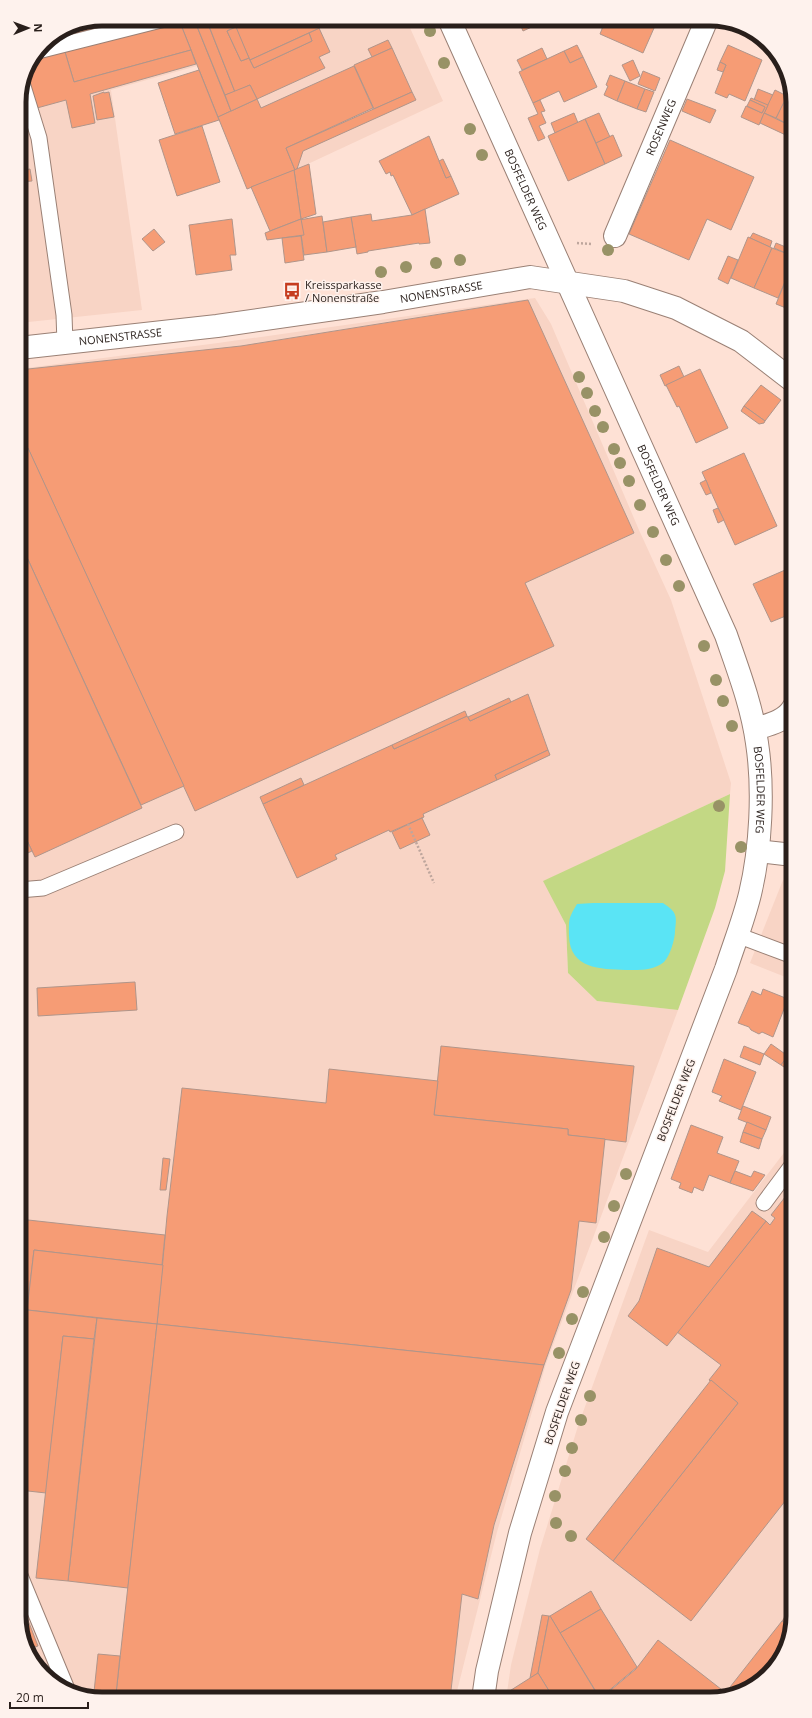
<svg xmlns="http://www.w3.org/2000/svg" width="812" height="1718" font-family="'Open Sans',sans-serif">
<rect width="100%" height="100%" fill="#fee1d5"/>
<g fill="#f8d4c5">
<path d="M102 19H406L443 101 295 170 247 189 197 66 111 90 142 310 19 323V97L25 70 43 43Z"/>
<path d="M535 298 551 324 639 530 671 600 731 783 730 794 544 881 566 925 568 973 597 1001 678 1010 546 1364 497 1532 455 1699H97L56 1685 25 1648 19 1616V369L218 343Z"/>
<path d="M783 880H793V980L750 963Z"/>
<path d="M793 1141V1616L779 1662 742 1693 710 1699H506L511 1665 540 1549 578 1426 649 1230 708 1252Z"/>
</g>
<path fill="#c3d884" d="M730 794 725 871 715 908 678 1010 597 1001 568 973 566 925 543 881Z"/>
<path fill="#5ae4f5" d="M593 903H663C677 912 677 916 675 931 675 939 670 956 664 962 653 971 639 970 626 970 600 969 570 969 569 936 569 919 568 919 577 904Z"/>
<g fill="#f69c75" stroke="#b0958a">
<path d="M102 19H136L43 43 70 25Z"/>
<path d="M182 19H194L231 111 218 117 179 20Z"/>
<path d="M194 19H206L235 92 225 95Z"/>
<path d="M223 19H232L236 27 227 31 241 61 249 58 254 68 312 41 309 33 319 28 330 52 319 57 325 68 257 99 250 85 235 92 209 26Z"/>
<path d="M242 19H339L250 60 233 23Z"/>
<path d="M518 19H549L523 31Z"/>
<path d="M600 19H606L602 28 597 26Z"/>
<path d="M606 19H658L643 53 600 34Z"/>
<path d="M179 20 191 50 74 82 65 52Z"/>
<path d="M167 23 65 52 74 82 191 50 196 64 90 94 95 123 72 128 66 100 37 108 26 69 42 46Z"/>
<path d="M236 27 249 58 241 61 227 31Z"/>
<path d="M309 33 312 41 254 68 250 60Z"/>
<path d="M388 40 392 48 372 57 368 49Z"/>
<path d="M577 45 583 57 570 63 564 51Z"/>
<path d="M728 45 762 60 745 101 729 94 727 98 715 93 726 65 720 62Z"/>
<path d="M392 48 412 92 374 109 354 65Z"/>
<path d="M542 48 547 59 522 70 517 60Z"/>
<path d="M564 51 570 63 583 57 597 87 564 102 559 91 533 103 519 72Z"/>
<path d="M633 60 640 76 630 81 622 65Z"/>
<path d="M720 62 726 65 723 72 717 70Z"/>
<path d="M354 66 373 108 286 148 295 170 247 189 218 117 257 99 261 108Z"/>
<path d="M199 70 219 120 175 134 158 83Z"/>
<path d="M643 71 660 78 655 91 638 84Z"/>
<path d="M610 75 625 81 617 101 604 95 608 86 606 85Z"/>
<path d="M625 81 645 89 637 109 617 101Z"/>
<path d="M250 85 257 99 231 111 225 95Z"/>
<path d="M790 88 793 102V127L776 118Z"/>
<path d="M645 89 654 92 646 112 637 109Z"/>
<path d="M758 89 773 95 769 106 754 100Z"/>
<path d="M775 90 787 96 776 118 764 113Z"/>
<path d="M104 92V93L109 92 114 117 97 120 93 96Z"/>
<path d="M412 92 416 100 303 151 297 169 295 170 286 148Z"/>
<path d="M751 98 768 105 759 125 741 117 746 106 762 113 765 107 750 100Z"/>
<path d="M687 99 716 110 710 123 682 111Z"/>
<path d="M540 100 545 111 541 112 546 123 539 126 545 138 538 141 528 118 538 114 533 103Z"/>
<path d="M750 100 765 107 762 113 747 106Z"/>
<path d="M574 113 578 123 555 133 551 123Z"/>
<path d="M599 113 610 137 596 143 585 119Z"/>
<path d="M764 113 793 127 790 137 760 123Z"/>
<path d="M585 119 605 164 568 181 548 136Z"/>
<path d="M202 126 220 182 177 196 159 140Z"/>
<path d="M613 135 622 156 605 164 596 143Z"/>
<path d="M429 136 446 178 451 176 459 194 412 215 393 175 391 176 390 172 386 174 379 161Z"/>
<path d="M670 140 754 177 731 230 707 219 689 260 629 234Z"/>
<path d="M443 159 451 176 446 178 439 161Z"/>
<path d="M309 164 316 214 301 219 294 170Z"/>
<path d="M30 169 32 181 19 182V171Z"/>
<path d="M294 170 301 219 270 231 251 187Z"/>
<path d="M425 209 430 243 419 244V243L368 251V252L357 254 351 217 371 214 372 221 412 215Z"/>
<path d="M322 216 327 252 304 255 299 220Z"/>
<path d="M351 217 356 247 327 252 323 222Z"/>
<path d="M232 219 236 255H230L232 270 196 275 189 225Z"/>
<path d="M301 219 304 235 267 240 265 233Z"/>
<path d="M154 229 165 242 153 251 142 239Z"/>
<path d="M753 233 772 241 770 247 750 238Z"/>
<path d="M301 236 304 260 285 263 282 238Z"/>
<path d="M748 237 772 248 754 288 731 278Z"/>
<path d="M776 243 793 250V256L774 248Z"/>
<path d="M772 248 793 256V263L778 298 754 288Z"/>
<path d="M728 256 738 260 728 284 718 279Z"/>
<path d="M786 280 793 284V293L786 308 776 304Z"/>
<path d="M528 300 634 533 525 583 554 646 195 811 19 429V370L241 346Z"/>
<path d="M679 366 684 377 665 386 660 375Z"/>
<path d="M700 369 728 428 696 443 679 406 677 407 666 385Z"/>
<path d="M761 385 781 400 765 421 744 406Z"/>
<path d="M744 406 765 421 764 423 759 424 741 411Z"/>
<path d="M28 448 184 786 141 805 19 540V452Z"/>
<path d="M744 453 777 526 735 545 702 472Z"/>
<path d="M706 480 711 493 706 495 700 483Z"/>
<path d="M718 508 724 520 718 523 713 510Z"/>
<path d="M19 540 142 808 35 857 19 824Z"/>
<path d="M793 542V564L785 546Z"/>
<path d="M792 567 793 613 771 622 753 584Z"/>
<path d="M528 694 548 750 495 775 497 780 423 814 424 817 390 832 389 830 335 855 337 859 297 878 263 804 392 745 394 749 467 716 470 721Z"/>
<path d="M509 698 511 702 470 721 468 717Z"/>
<path d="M465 711 467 716 394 749 392 745Z"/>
<path d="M548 750 550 755 497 780 495 775Z"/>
<path d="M301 778 304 785 263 804 260 797Z"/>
<path d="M422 818 430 835 400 849 392 832Z"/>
<path d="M19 824 32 851 19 857Z"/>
<path d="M135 982 137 1010 38 1016 37 988Z"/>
<path d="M763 989 788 999 773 1037 762 1032 759 1034 751 1030 749 1027 738 1023 752 991 761 995Z"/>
<path d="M771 1044 788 1056 781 1065 764 1054Z"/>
<path d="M441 1046 634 1066 626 1142 568 1135V1129L434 1115Z"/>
<path d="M744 1046 764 1054 760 1065 740 1057Z"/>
<path d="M790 1053 793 1055V1073L781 1065Z"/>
<path d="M724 1059 756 1072 741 1110 719 1101 722 1096 712 1092Z"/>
<path d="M329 1069 438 1081 434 1115 568 1129V1135L605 1139 596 1223 579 1221 571 1290 544 1365 157 1324 167 1216 182 1088 326 1103Z"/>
<path d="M743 1106 771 1117 766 1130 738 1119Z"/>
<path d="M747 1122 766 1130 762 1139 743 1132Z"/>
<path d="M691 1125 723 1137 717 1153 739 1161 730 1183 709 1175 703 1191 694 1187 692 1193 679 1188 681 1183 671 1179Z"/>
<path d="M743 1132 762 1139 759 1149 740 1142Z"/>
<path d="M163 1158 170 1159 166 1190H160Z"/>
<path d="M735 1171 751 1177 754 1171 765 1175 753 1191 730 1183Z"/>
<path d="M793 1187V1491L691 1621 613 1561 738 1403 709 1380 721 1365 677 1332 766 1221 770 1225 775 1218 771 1215Z"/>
<path d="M752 1211 766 1221 667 1346 628 1316 639 1301 657 1248 709 1267Z"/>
<path d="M19 1219 165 1235 162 1265 34 1250 27 1310 19 1309Z"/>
<path d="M34 1250 163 1265 157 1324 27 1310Z"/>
<path d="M19 1309 97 1318 94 1339 63 1336 46 1493 19 1490Z"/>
<path d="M97 1318 157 1324 128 1588 68 1581Z"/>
<path d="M157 1324 544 1365 494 1525 478 1599 462 1594 450 1699H97L93 1698 94 1692 116 1694Z"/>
<path d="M63 1336 94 1339 68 1581 36 1578Z"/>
<path d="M711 1380 738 1403 613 1561 586 1539Z"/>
<path d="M591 1591 601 1609 560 1633 550 1616Z"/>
<path d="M19 1597 38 1646 27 1650 25 1648 19 1616Z"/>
<path d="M793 1607V1616L790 1627 782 1621Z"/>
<path d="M601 1609 637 1667 600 1698 560 1633Z"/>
<path d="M542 1615 549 1616 538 1673 530 1678Z"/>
<path d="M549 1616H550L600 1699H554L538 1673Z"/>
<path d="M782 1621 790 1627 779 1662 742 1693 723 1696Z"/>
<path d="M658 1640 726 1693 723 1696 710 1699H600L636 1669Z"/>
<path d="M98 1654 120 1656 116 1694 94 1692Z"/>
<path d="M538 1673 554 1699H512L508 1692Z"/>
</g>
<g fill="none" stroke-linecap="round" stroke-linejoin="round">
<g stroke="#9a8075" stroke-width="17">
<g id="service">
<path d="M38 51 165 19"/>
<path d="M22 83 39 138 64 315 65 343"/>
<path d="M19 890 43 888 176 832"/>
<path d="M737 935 793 956"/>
<path d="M764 1203 793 1164"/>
<path d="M19 1573 67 1689"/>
</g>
</g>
<g stroke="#9a8075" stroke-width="24">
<g id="minor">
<path id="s1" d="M615 236 707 19"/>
<path id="s2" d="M19 348 217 326 383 302 530 277 624 291 676 308 741 341 793 381"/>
<path d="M755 729C768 725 786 721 793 708"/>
<path d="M758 851 793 855"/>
</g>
</g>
<g stroke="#9a8075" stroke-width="24">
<g id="tertiary">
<path id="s3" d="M449 19 726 635C738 670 752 706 757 743 764 789 761 848 750 894 744 919 734 944 726 969L557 1412 520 1533 487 1671 483 1699"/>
</g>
</g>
<g stroke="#bea69d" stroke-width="2.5" stroke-dasharray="2 2" stroke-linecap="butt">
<path d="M577 243 592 244"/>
<path d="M408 824 434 883"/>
</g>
<use href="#service" stroke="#fff" stroke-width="15"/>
<use href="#minor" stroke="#fff" stroke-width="22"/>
<use href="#tertiary" stroke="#fff" stroke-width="22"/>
</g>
<g fill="#989266">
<circle cx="430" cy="31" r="6"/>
<circle cx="444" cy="63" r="6"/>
<circle cx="470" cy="129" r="6"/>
<circle cx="482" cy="155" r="6"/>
<circle cx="608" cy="250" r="6"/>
<circle cx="460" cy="260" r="6"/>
<circle cx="436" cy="263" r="6"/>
<circle cx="406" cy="267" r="6"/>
<circle cx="381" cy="272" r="6"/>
<circle cx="579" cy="377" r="6"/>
<circle cx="587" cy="393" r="6"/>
<circle cx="595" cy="411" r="6"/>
<circle cx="603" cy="427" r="6"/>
<circle cx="614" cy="449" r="6"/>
<circle cx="620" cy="463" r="6"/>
<circle cx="629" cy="481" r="6"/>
<circle cx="640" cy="505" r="6"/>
<circle cx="653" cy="532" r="6"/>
<circle cx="666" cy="560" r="6"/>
<circle cx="679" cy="586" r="6"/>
<circle cx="704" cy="646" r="6"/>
<circle cx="716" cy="680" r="6"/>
<circle cx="723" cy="701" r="6"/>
<circle cx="732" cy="726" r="6"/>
<circle cx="719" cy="806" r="6"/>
<circle cx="741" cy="847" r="6"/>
<circle cx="626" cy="1174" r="6"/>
<circle cx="614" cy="1206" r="6"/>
<circle cx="604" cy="1237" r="6"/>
<circle cx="583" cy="1292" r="6"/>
<circle cx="572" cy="1319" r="6"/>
<circle cx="559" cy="1353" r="6"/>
<circle cx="590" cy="1396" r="6"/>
<circle cx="581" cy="1420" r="6"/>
<circle cx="572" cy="1448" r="6"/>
<circle cx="565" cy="1471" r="6"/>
<circle cx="555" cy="1496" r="6"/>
<circle cx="556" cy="1523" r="6"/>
<circle cx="571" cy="1536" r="6"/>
</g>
<defs>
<g id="bus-bare" transform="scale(1.38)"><path d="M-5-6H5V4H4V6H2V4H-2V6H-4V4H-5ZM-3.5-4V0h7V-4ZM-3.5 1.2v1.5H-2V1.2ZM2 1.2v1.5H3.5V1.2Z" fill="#c63c1f" stroke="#fef2ed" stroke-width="2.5" paint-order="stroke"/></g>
</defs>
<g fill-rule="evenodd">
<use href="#bus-bare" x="292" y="291"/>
</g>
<g text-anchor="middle" stroke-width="3" stroke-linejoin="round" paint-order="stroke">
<g font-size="11" fill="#291f1b" stroke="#fef2ed">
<text dy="4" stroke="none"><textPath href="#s1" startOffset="118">ROSENWEG</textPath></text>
<text dy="4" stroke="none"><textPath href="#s3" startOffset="187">BOSFELDER WEG</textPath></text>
<text dy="4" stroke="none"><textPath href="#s2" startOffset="426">NONENSTRASSE</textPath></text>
<text dy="4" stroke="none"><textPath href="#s2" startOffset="102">NONENSTRASSE</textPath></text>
<text dy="4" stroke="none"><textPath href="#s3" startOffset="511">BOSFELDER WEG</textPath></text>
<text dy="4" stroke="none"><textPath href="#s3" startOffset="835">BOSFELDER WEG</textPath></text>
<text transform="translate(676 1100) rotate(-69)" y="4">BOSFELDER WEG</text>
<text transform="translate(562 1403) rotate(-71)" y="4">BOSFELDER WEG</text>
</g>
<g font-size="11" fill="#291f1b" stroke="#fef2ed" text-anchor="start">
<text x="305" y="289">Kreissparkasse<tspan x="305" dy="13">/ Nonenstraße</tspan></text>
</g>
</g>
<path d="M0 0H812V1718H0ZM102 26H710A76 76 0 0 1 786 102V1616A76 76 0 0 1 710 1692H102A76 76 0 0 1 26 1616V102A76 76 0 0 1 102 26Z" fill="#fef2ed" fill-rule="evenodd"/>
<path fill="none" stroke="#291f1b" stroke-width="5" d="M102 26H710A76 76 0 0 1 786 102V1616A76 76 0 0 1 710 1692H102A76 76 0 0 1 26 1616V102A76 76 0 0 1 102 26Z"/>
<g transform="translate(28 28) rotate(89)" stroke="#fef2ed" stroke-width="3" paint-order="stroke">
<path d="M0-3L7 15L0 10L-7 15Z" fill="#291f1b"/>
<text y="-6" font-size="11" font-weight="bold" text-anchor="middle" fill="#291f1b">N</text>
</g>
<path d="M10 1702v6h78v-6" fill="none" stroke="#291f1b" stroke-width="2"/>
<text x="16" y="1702" font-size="12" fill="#291f1b" stroke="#fef2ed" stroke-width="3" paint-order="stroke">20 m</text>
</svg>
